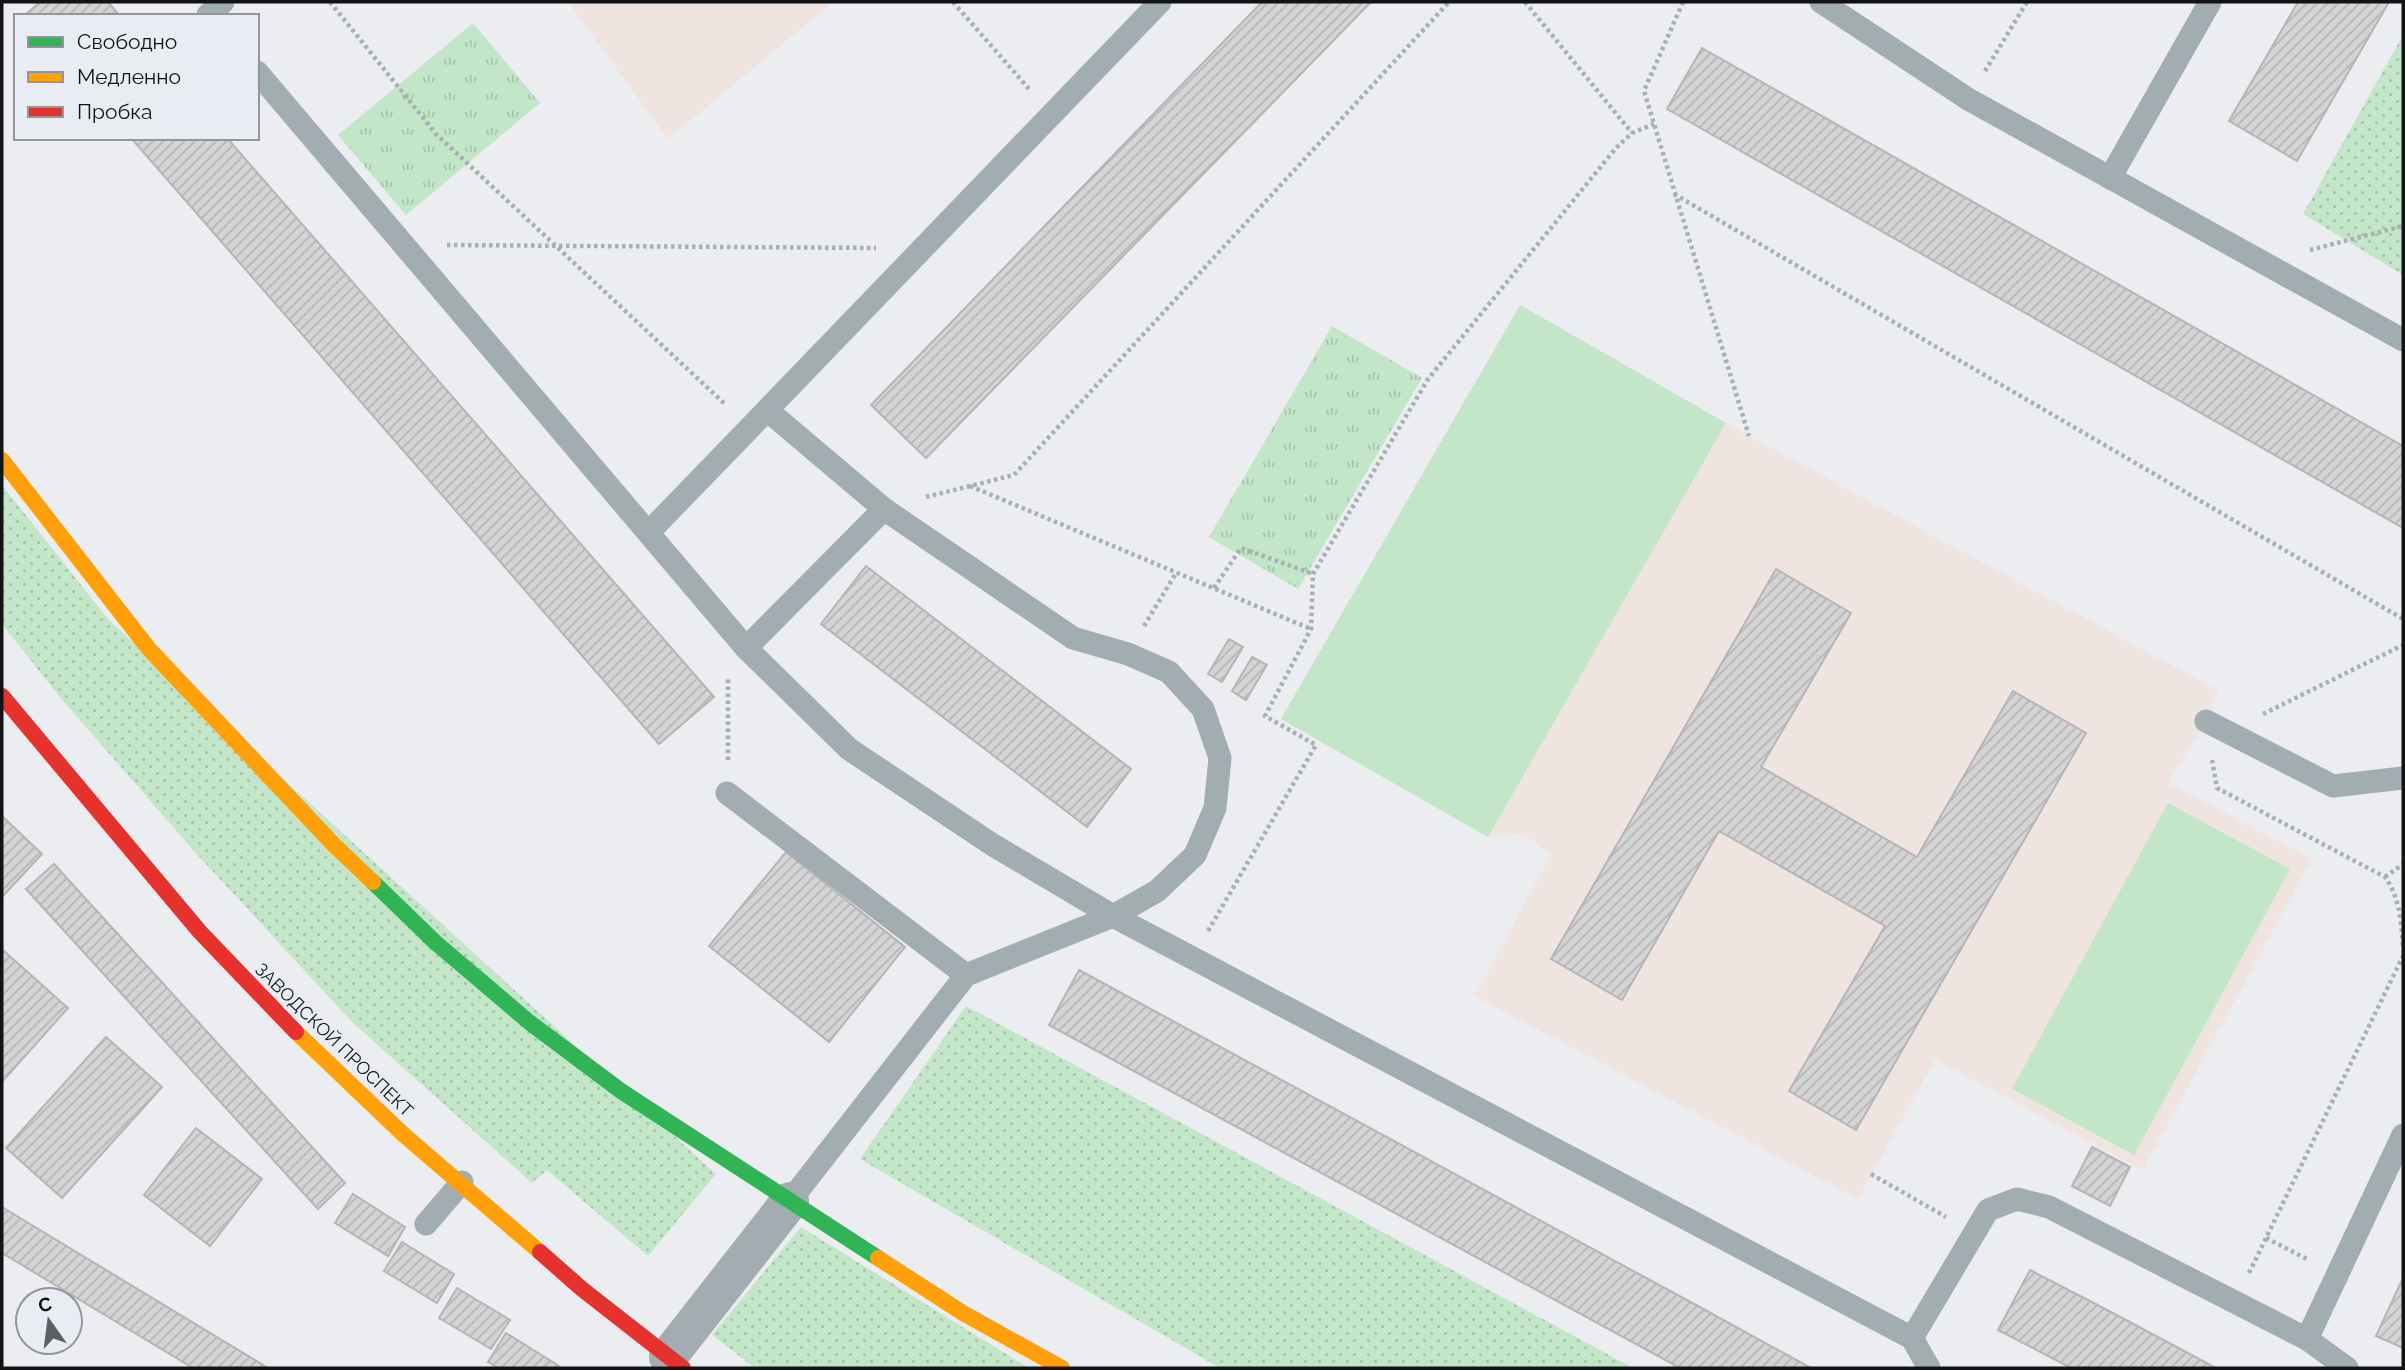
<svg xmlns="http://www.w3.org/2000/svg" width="2405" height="1370" font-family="Raleway,sans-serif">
<defs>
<pattern id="grass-dots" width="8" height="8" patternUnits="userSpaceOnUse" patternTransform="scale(1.75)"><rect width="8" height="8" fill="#c3e6c8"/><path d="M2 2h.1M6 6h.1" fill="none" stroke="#a6c4ab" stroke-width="1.8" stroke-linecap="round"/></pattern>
<pattern id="park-tufts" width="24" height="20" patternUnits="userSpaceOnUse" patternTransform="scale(1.75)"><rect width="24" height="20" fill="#c3e6c8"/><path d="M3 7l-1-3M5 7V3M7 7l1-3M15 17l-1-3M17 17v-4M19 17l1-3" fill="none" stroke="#a6c4ab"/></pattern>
<pattern id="building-hatch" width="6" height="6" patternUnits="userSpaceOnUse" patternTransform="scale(1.75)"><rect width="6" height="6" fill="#d4d4d5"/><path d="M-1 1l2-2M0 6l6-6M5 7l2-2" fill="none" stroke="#b5b5b6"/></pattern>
</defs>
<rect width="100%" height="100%" fill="#ebedf0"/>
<g fill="#f0e4e1">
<path d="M568 2H833L668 139Z"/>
<path d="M1520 305 1749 436 2219 691 2206 721 2168 783 2312 859 2143 1170 1935 1060 1858 1199 1475 996 1551 854 1524 834 1488 837 1281 719Z"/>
</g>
<g fill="url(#grass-dots)">
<path d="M2403 35V275L2303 214Z"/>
<path d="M2 485 108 619 716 1174 648 1256 547 1170 532 1183 352 1022 194 851 59 696 2 624Z"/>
<path d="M966 1006 1633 1368H1220L860 1159Z"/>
<path d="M801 1227 1029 1368H755L712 1335Z"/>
</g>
<g fill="url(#park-tufts)">
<path d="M473 23 540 103 406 215 338 135Z"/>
<path d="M1332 326 1422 378 1298 589 1209 537Z"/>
</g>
<g fill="#c3e6c8">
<path d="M1520 305 1726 423 1488 837 1281 719Z"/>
<path d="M2168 803 2290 869 2134 1155 2012 1089Z"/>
</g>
<g fill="url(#building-hatch)" stroke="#b5b4b6" stroke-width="2">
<path d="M40 2H108L120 16H24Z"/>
<path d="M1262 2H1371L926 458 871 405Z"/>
<path d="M2298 2H2389L2297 161 2229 121Z"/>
<path d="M1702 48 2403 446V528L1667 109Z"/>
<path d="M131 138H227L714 697 659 744Z"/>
<path d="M866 566 1131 769 1087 827 821 624Z"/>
<path d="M1776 569 1851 613 1761 767 1917 857 2013 691 2086 733 1856 1130 1789 1091 1885 926 1719 831 1622 1000 1551 959Z"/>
<path d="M1229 639 1243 647 1222 682 1208 674Z"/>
<path d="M1252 657 1267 665 1246 700 1232 691Z"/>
<path d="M2 816 42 854 2 897Z"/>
<path d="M786 852 905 947 829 1042 709 946Z"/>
<path d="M54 864 345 1183 318 1209 26 889Z"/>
<path d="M4 951 68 1008 2 1082V954Z"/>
<path d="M1079 970 1696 1305 1811 1368H1680L1049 1025Z"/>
<path d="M106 1037 162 1087 62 1198 6 1148Z"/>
<path d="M196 1128 262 1179 210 1246 144 1195Z"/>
<path d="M2092 1147 2130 1167 2110 1206 2072 1186Z"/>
<path d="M353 1194 405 1227 388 1256 335 1223Z"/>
<path d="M2 1207 268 1368H193L2 1253Z"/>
<path d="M402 1242 454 1274 437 1303 384 1271Z"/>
<path d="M2030 1270 2111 1312 2216 1368H2071L1998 1330Z"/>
<path d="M2403 1278V1348L2376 1336Z"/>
<path d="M457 1288 510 1320 491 1349 439 1318Z"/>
<path d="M506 1333 559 1366 557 1368H498L488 1362Z"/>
</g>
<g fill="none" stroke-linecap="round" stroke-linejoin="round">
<g stroke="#a9b0b3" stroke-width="4.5" stroke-dasharray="3.5 3.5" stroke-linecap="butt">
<path d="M330 2 436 134 726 405"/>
<path d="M953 2 1030 90"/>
<path d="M1525 2 1632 133"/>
<path d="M1683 2 1644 91 1749 436"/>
<path d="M1985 71 2027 2"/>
<path d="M1674 194 2403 619"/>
<path d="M447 245 876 248"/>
<path d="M2310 250 2403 226"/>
<path d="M970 486 1311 629"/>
<path d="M926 497 1014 475 1449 2"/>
<path d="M1214 588 1241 548 1313 574"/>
<path d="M1144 626 1176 573"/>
<path d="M2263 714 2403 645"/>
<path d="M728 760V678"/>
<path d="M2212 760 2217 788 2385 877C2400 898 2401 921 2403 947"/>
<path d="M2385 877 2403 864"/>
<path d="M1208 931 1316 745 1265 716 1311 629 1313 574 1428 379 1616 148 1632 133 1654 124"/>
<path d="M1871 1174 1946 1217"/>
<path d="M2266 1238 2309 1260"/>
<path d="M2249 1273 2403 956"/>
</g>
<g stroke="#a2adb1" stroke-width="23">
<path d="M1821 2 1968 99 2403 340"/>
<path d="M208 15 223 2"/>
<path d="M257 72 746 648 849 749 993 845 1113 916 1157 891 1195 855 1215 808 1220 758 1203 709 1169 672 1128 654 1073 638 884 509 767 410 649 532"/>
<path d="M2110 178 2210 2"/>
<path d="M767 410 1160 2"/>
<path d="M746 648 884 509"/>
<path d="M2206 721 2333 786 2403 778"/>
<path d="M727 793 966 975"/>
<path d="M790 1201 966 975 1113 916 1912 1338 1929 1368"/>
<path d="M426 1224 462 1182"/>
<path d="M1912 1338 1988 1210 2017 1199 2049 1207 2307 1339"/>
<path d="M2347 1368 2307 1339 2403 1135"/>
</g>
<path stroke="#a2adb1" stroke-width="38" d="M668 1357 790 1201"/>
<path stroke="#30b455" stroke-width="16" d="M373 882 436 943 529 1022 621 1091 878 1258"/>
<g stroke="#ff9f0a" stroke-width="16">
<path d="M2 460 149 649 334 845 373 882"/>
<path d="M296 1032 404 1135 540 1252"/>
<path d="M878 1258 963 1313 1062 1368"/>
</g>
<g stroke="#e5322d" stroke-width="16">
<path d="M2 696 200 932 296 1032"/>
<path d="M540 1252 582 1289 683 1368"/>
</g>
</g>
<g text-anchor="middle" stroke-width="7" stroke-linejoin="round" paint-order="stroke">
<g font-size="18" fill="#121315" stroke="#e9ecf2">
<text transform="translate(334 1040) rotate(44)" y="6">ЗАВОДСКОЙ ПРОСПЕКТ</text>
</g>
</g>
<rect width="2405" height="1370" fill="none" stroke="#121315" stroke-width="7"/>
<rect x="14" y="14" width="245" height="126" fill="#e9ecf2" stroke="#93959a" stroke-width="2"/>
<rect x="28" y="37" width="35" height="10" fill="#30b455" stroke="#93959a" stroke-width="2"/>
<text x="77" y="49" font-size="21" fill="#121315">Свободно</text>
<rect x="28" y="72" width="35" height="10" fill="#ff9f0a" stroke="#93959a" stroke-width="2"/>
<text x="77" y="84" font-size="21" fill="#121315">Медленно</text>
<rect x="28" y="107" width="35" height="10" fill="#e5322d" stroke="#93959a" stroke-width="2"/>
<text x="77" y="119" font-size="21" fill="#121315">Пробка</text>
<g transform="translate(49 1321) rotate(346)"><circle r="33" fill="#e9ecf2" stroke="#93959a" stroke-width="2"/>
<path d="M0-5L12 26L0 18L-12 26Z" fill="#5e5f62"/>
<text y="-10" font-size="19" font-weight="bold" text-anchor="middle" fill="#121315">С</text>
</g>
</svg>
